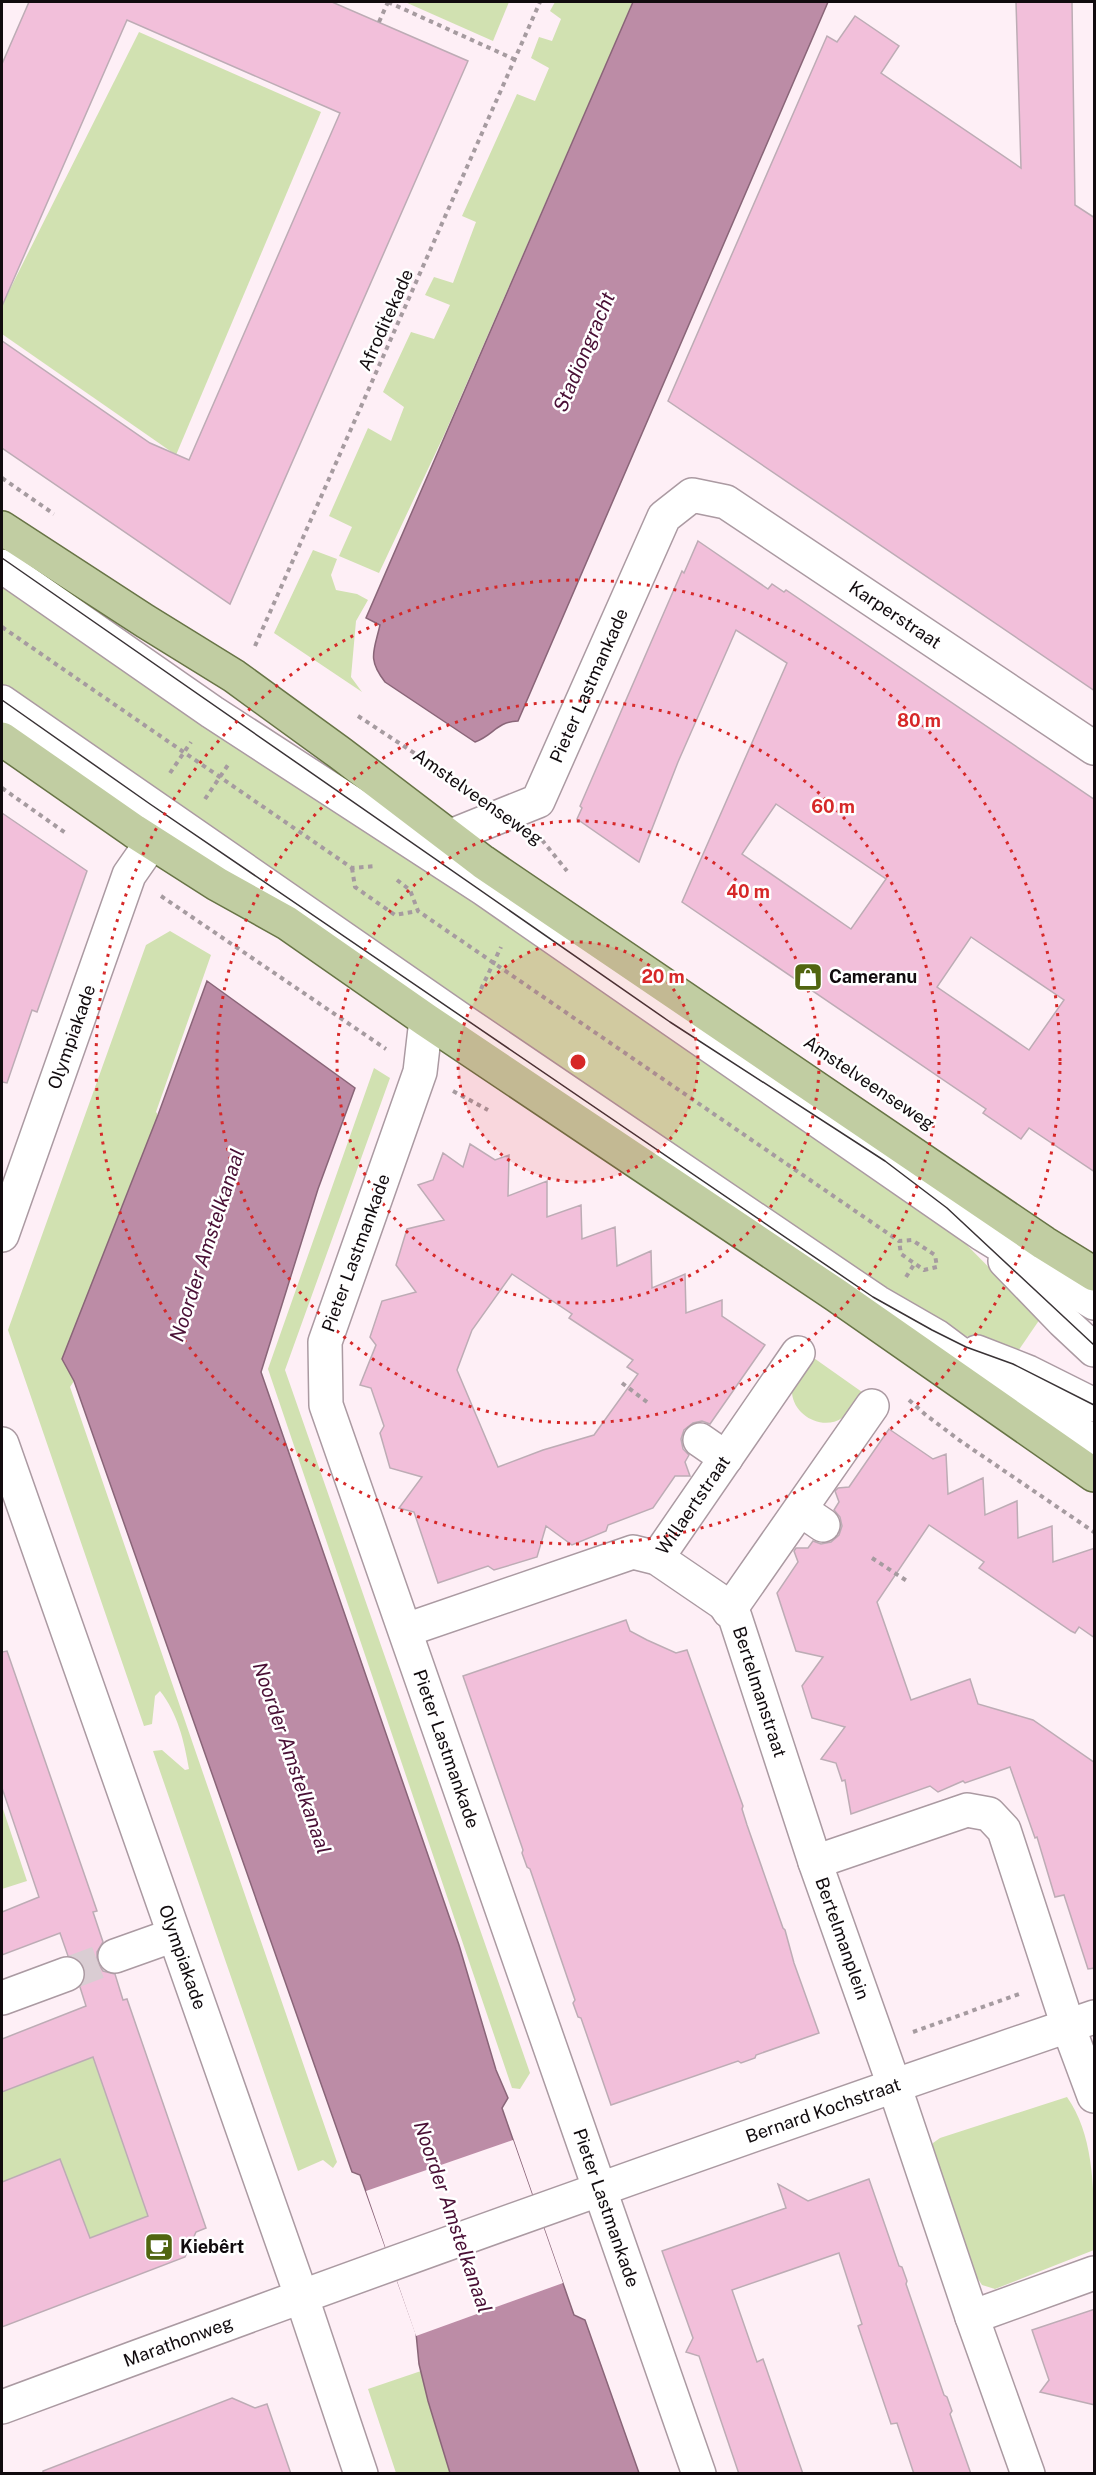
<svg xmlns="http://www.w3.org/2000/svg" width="1096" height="2475" font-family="'Public Sans',sans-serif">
<rect width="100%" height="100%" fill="#feeff6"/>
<g fill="#d1e1b1">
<path d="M405 2H509L493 41Z"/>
<path d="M555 2H633L445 433 379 573 339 556 352 527 329 516 368 428 391 441 404 407 383 392 411 332 434 339 450 305 425 295 434 277 453 283 476 222 462 216 517 94 535 101 549 68 531 58 539 37 552 41 561 19 550 11Z"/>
<path d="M139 32 321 112 176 455 2 334V305Z"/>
<path d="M313 550 337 559 331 575 336 590 357 594 368 600 356 621 351 677 362 692 274 633Z"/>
<path d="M2 573 948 1226 1040 1319 1014 1357 925 1318 2 691Z"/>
<path d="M170 931 211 955 156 1112 158 1115 124 1201 66 1366 74 1381 70 1387 337 2162 333 2168 323 2160 298 2171 153 1751 162 1750 185 1770 189 1769C184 1741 178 1714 160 1691L155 1696 152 1724 144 1726 8 1330 146 945Z"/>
<path d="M374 1068 390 1078 285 1370 530 2073 520 2089 512 2088 268 1369Z"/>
<path d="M811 1356 862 1392C857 1400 850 1412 842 1418 823 1431 794 1416 792 1393 791 1379 803 1366 811 1356Z"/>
<path d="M2 1806 27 1881 2 1889Z"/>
<path d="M89 2031 165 2211 2 2279V2065Z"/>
<path d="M1067 2097C1096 2138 1094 2198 1094 2250L995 2289 982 2285 972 2270 930 2154 933 2143 940 2138Z"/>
<path d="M421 2371 451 2473H396L368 2389Z"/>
</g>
<g fill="#bc8ca6" stroke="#896578" stroke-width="1.5">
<path d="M633 2H828L518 721C496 722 494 735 475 742L385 682C367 659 374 651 380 625L366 618Z"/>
<path d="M207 981 355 1088 318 1189 261 1372 459 1945 496 2070 508 2098 502 2108 574 2315 585 2320 639 2473H450L428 2401 419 2364 416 2333 360 2175 352 2172 74 1381 62 1359 158 1115Z"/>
</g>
<path fill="#feeff6" d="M513 2140 563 2283 416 2336 366 2191Z"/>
<g fill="#f2bfda" stroke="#bdacb5" stroke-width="1.5" fill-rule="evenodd">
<path d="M29 2H332L468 61 230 604 2 448V341L150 443 189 460 340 113 127 20 2 306V64Z"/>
<path d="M1016 2H1072L1075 205 1095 218V691L668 401 827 36 837 42 855 16 899 46 881 73 1021 168Z"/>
<path d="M698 541 768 589 772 584 784 592 786 590 1095 800V1172L1029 1128 1021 1139 983 1113 986 1109 682 902 787 663 736 630 678 762 639 862 577 819 582 808 580 806 682 571 684 573ZM776 804 886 879 851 929 742 854ZM971 937 1064 1000 1029 1050 937 987Z"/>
<path d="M2 813 87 871 37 1012 32 1010 7 1083 2 1082Z"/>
<path d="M470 1144 495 1160 509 1155 508 1196 547 1181V1217L581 1205 582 1239 615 1227 617 1266 651 1251 652 1288 685 1274 686 1313 722 1300V1316L765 1345 710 1424 702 1421 693 1423 684 1430 681 1439 683 1449 689 1455 685 1462 690 1476H675L653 1508 608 1525 606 1531 572 1545 546 1526 537 1557 494 1570 488 1566 438 1583 414 1512 399 1508 422 1477 390 1468 380 1433 384 1426 371 1388 360 1385 376 1345 370 1337 382 1301 416 1292 396 1265 407 1229 444 1220 418 1185 433 1180 443 1153 463 1167ZM512 1274 572 1314 569 1318 633 1360 627 1367 638 1374 594 1435 543 1450 498 1467 457 1370 472 1330Z"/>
<path d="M889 1429 933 1459 946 1454 948 1494 983 1478 985 1515 1017 1501 1018 1538 1052 1526 1053 1562 1095 1548V1638L1079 1627 1075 1633 1071 1631 979 1568 984 1562 929 1525 877 1602 911 1700 970 1679 978 1704 1033 1720 1095 1763V1968L1088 1969 1064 1895 1055 1897 1037 1837 1035 1838 1010 1767 965 1783 963 1781 938 1792 930 1786 851 1814 845 1780 842 1781 836 1763 821 1759 845 1727 812 1718 802 1686 823 1657 796 1651 777 1593 798 1562 794 1551 796 1548H808L813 1541 821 1544 831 1542 839 1535 842 1526 840 1517 834 1510 839 1502 835 1491 838 1488 849 1487Z"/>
<path d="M626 1620 630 1631 647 1640 676 1653 687 1650 743 1806 742 1809 747 1825 783 1928 785 1930 794 1963 819 2033 756 2055 755 2058 741 2063 738 2061 611 2105 581 2018 578 2017 573 2003 575 2000 530 1869 527 1867 522 1853 523 1850 463 1676Z"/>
<path d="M7 1651 97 1911 93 1912 103 1942 97 1952V1962L103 1971 115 1974 123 2000 127 1999 206 2228 196 2232 185 2257 2 2327V2182L60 2159 90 2238 148 2216 93 2057 2 2092V2039L86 2006 80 1987 85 1978V1968L78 1959 68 1956 60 1933 2 1955V1912L39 1897 2 1788V1652Z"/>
<path d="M869 2179 899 2266 902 2267 907 2281 906 2284 944 2395 947 2397 952 2411 950 2414 971 2474H914L897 2423 891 2424 858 2326 862 2324 839 2253 732 2290 757 2362 763 2359 803 2474H739L699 2356 686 2352 693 2338 662 2251 786 2208 778 2184 808 2201Z"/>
<path d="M1095 2309V2405L1040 2392 1049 2380 1032 2330Z"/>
<path d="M232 2398 255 2408 267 2404 291 2474H43V2471Z"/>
</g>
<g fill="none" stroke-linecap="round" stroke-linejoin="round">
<path stroke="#dacdd3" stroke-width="33" stroke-dasharray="33 16" stroke-linecap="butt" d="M67 1974 115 1956"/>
<g stroke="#ab9aa2" stroke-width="36">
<g id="minor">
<path d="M2 566 212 712 484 889 982 1234 1094 1303"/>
<path d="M2 702 464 1022 877 1302 936 1336 1019 1398 1094 1442"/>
<path id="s1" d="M451 836 538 801 664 517 692 495 726 502 1094 748"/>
<path id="s2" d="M426 1020 420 1072 325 1342 326 1405 699 2474"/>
<path id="s3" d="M2 1235 129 875 152 842"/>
<path d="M1005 1261 1063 1321 1094 1350"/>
<path d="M977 1352 1028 1372 1094 1405"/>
<path d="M700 1440 726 1458"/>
<path id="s4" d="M2 1444 301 2295 361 2474"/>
<path d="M801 1510 823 1525"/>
<path id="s5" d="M657 1558 798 1353"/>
<path d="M729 1611 872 1406"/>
<path id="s6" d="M406 1630 633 1552 657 1558 723 1603 735 1617 815 1862"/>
<path d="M115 1956 174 1935"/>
<path d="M2 1998 67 1974"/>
<path id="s7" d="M1094 2096 1068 2026 1004 1830 989 1814 967 1810 815 1862 894 2085 972 2317 1094 2273"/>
<path d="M972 2317 1028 2474"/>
<path id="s8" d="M2 2407C364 2272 728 2142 1094 2017"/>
</g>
</g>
<g stroke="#687446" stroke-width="36">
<g id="major">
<path d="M2 528 145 621 234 676 340 753 483 862 1044 1243 1094 1274"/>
<path d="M2 739 134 831 217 884 287 923 426 1020 836 1295 1094 1475"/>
</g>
</g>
<g stroke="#a69ba0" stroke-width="4" stroke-dasharray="4.5 4.5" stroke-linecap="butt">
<path d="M388 2 516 60"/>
<path d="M379 22 388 2"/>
<path d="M2 478 54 514"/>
<path d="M2 627 352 868 376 866"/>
<path d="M255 646 540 2"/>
<path d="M358 716 469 789"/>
<path d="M170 773 191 742"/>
<path d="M2 788 67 834"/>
<path d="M205 799 228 765"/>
<path d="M542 840 567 871"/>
<path d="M352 868 355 887 395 915 418 911"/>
<path d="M397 880 410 890 418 911 899 1241 912 1240 935 1255 937 1267 924 1270 901 1254 899 1241"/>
<path d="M161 896 386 1049"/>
<path d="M481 989 501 947"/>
<path d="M453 1091 488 1110"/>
<path d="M906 1277 915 1263"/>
<path d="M622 1383 647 1402"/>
<path d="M909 1400 926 1415 959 1440 1094 1532"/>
<path d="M872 1558 907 1581"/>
<path d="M913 2032 1019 1994"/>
</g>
<use href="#minor" stroke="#fff" stroke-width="33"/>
<use href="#major" stroke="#c1cda2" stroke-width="33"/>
<g stroke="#3a3336" stroke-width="1.5">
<path d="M2 558 670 1022 885 1161 947 1208 1094 1345"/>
<path d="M2 700 150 804 873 1297 932 1330 966 1347 1013 1364 1094 1405"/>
</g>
</g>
<circle cx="578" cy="1062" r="120" fill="#d62828" fill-opacity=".12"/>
<g fill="none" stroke="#d62828" stroke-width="3" stroke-dasharray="3 6">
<circle cx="578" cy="1062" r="120"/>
<circle cx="578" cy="1062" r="241"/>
<circle cx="578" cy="1062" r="361"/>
<circle cx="578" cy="1062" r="482"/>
</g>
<defs>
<g id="shop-square" transform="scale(1.5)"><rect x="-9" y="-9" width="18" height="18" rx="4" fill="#516510" stroke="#fff"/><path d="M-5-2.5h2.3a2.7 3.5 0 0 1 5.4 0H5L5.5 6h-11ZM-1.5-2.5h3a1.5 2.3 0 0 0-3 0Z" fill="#fff"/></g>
<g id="cafe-square" transform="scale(1.5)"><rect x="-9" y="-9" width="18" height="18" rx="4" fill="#516510" stroke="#fff"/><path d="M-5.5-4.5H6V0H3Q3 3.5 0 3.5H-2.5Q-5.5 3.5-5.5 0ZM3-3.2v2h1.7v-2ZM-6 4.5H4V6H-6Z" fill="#fff"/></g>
</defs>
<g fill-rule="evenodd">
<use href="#shop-square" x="808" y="977"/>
<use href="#cafe-square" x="159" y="2247"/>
</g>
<g text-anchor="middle" stroke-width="5" stroke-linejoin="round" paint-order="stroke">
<g font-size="18" fill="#110b0e" stroke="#fff">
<text transform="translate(386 320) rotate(-66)" y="6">Afroditekade</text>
<text dy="6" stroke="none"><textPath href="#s1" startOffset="678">Karperstraat</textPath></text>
<text dy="6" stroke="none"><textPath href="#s1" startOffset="220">Pieter Lastmankade</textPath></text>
<text transform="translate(478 797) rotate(35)" y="6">Amstelveenseweg</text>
<text dy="6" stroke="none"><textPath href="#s3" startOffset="210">Olympiakade</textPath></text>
<text transform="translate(869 1083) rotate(34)" y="6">Amstelveenseweg</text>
<text transform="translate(356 1253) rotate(-70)" y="6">Pieter Lastmankade</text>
<text dy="6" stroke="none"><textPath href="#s5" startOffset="64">Willaertstraat</textPath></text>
<text dy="6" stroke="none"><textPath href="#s6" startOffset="442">Bertelmanstraat</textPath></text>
<text dy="6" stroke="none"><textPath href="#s2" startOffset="766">Pieter Lastmankade</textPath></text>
<text dy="6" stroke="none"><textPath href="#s7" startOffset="567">Bertelmanplein</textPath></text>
<text dy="6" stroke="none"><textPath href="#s4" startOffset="544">Olympiakade</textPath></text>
<text dy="6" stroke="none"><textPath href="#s8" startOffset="873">Bernard Kochstraat</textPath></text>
<text dy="6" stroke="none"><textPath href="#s2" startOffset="1252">Pieter Lastmankade</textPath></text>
<text dy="6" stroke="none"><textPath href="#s8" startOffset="188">Marathonweg</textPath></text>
</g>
<g font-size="18" font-weight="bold" fill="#110b0e" stroke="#fff" text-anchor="start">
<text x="829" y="983">Cameranu</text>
<text x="180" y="2253">Kiebêrt</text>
</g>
<g font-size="20" font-style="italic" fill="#490f35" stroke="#fff">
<text transform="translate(584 352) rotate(-67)" y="7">Stadiongracht</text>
<text transform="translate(207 1245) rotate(-72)" y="7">Noorder Amstelkanaal</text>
<text transform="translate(292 1758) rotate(71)" y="7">Noorder Amstelkanaal</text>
<text transform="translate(453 2217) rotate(71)" y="7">Noorder Amstelkanaal</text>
</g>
</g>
<circle cx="578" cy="1062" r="9" fill="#d62828" stroke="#fff" stroke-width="3"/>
<g font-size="18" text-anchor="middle" font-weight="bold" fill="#d62828" stroke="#fff" stroke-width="5" stroke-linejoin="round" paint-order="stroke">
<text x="919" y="727">80 m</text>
<text x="833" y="813">60 m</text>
<text x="748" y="898">40 m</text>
<text x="663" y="983">20 m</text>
</g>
<rect width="1096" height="2475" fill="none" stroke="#110b0e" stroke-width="6"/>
</svg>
